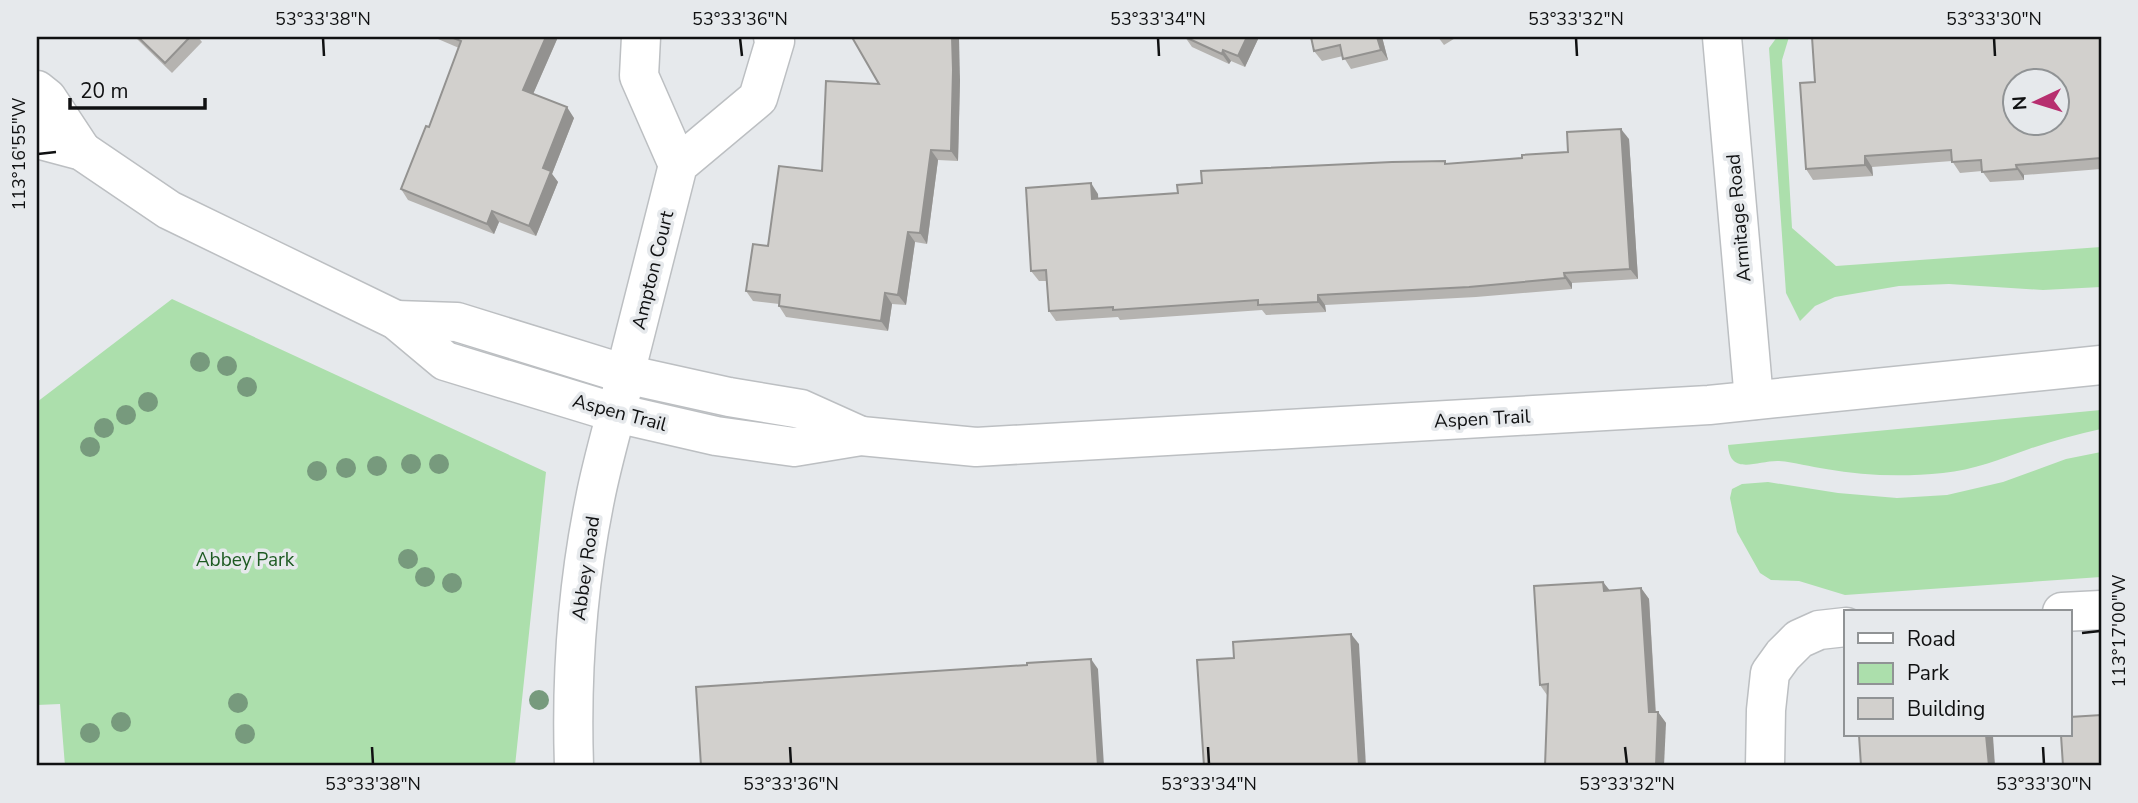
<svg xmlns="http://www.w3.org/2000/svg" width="2138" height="803" font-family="'Nunito Sans',sans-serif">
<rect width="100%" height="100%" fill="#e6e9ec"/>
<g fill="#acdfac">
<path d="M1777 37H1789L1782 60 1792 228 1836 266 2101 247V287L2043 290 1949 284 1899 286 1835 297 1815 306 1800 321 1786 293 1769 48Z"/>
<path d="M172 299 546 472 515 766H65L60 704 37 705V402Z"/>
<path d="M2101 410V429C2077 434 2053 441 2029 449 2001 459 1973 470 1943 473 1904 477 1864 476 1826 469 1810 467 1795 462 1779 461 1758 460 1730 477 1728 445Z"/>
<path d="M2101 452V577L1845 595 1799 581 1771 580 1760 573 1737 532 1730 498 1732 489 1742 484 1768 482 1838 493 1897 498 1947 495 2003 482 2066 459Z"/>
</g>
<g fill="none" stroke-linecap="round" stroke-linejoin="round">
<g stroke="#bcbfc2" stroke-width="41">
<g id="minor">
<path d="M641 37 639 76 678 165"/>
<path d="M1722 37 1754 400"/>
<path d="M625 374 678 165 758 98 775 41 773 37"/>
<path d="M2062 612 2101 610"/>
<path d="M1765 766 1766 710 1770 673 1783 655 1799 639 1819 630 1846 627"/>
</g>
</g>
<g stroke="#bcbfc2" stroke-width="41">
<g id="tertiary">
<path d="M37 90 47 98 82 151"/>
<path d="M37 139 82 151 169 210 396 320 445 361 616 413 716 436 794 447 861 436 976 447 1709 405 2101 365"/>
<path d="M396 320 457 322 625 374 729 397 801 409 861 436"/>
<path d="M574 766C571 677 577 587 595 499 602 463 613 426 622 390"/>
</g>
</g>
<use href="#minor" stroke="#fff" stroke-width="38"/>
<use href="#tertiary" stroke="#fff" stroke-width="38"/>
</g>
<g fill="#779a7d">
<circle cx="200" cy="362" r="10"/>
<circle cx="227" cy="366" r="10"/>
<circle cx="247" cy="387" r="10"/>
<circle cx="148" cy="402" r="10"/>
<circle cx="126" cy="415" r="10"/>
<circle cx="104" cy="428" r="10"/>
<circle cx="90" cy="447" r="10"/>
<circle cx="411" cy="464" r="10"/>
<circle cx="439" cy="464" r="10"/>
<circle cx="377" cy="466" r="10"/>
<circle cx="346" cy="468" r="10"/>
<circle cx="317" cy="471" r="10"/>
<circle cx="408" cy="559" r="10"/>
<circle cx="425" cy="577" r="10"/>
<circle cx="452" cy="583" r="10"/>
<circle cx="539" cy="700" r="10"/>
<circle cx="238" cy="703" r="10"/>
<circle cx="121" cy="722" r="10"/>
<circle cx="90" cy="733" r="10"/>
<circle cx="245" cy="734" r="10"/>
</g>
<g fill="#b5b3b0">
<path d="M135 37H198L202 42 172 73Z"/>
<path d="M437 37H558L533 94 574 118 552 174 558 182 536 236 499 222 494 234 408 200 401 189 429 127 459 48 438 39Z"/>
<path d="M1185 37H1259L1245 67 1231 61 1229 64 1192 47Z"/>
<path d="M1311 37H1382L1388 60 1351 69 1343 56 1322 61 1314 51Z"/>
<path d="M1438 37H1457L1444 45Z"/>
<path d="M2101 37V169L2024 175V180L1990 182 1982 171 1960 173 1952 161 1872 167 1873 176 1813 180 1806 169 1815 82Z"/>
<path d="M960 80 958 161 938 160 927 244 915 242 906 305 892 304 888 331 786 317 779 306V304L753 301 746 291 768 246 822 171 879 84Z"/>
<path d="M1629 139 1638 279 1572 283V289L1476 297 1325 305 1326 312 1266 315 1262 310 1120 320 1118 317 1056 321 1049 311 1047 281H1039L1031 271 1098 194V198L1178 193 1445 161 1446 164 1522 158 1568 152Z"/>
<path d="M1603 582 1609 590 1641 588 1649 599 1656 712H1658L1666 723 1547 695 1540 685Z"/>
</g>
<g fill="#939290">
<path d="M546 37H558L530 101 523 90Z"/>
<path d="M952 37H959L960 80 958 161 951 151Z"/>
<path d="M1247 37H1259L1245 67 1238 56Z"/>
<path d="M1377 37H1382L1388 60 1381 50Z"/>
<path d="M1223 50 1231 61 1229 64 1222 54Z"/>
<path d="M567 107 574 118 552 174 558 182 536 236 529 226 543 168Z"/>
<path d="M1621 129 1629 139 1638 279 1630 269Z"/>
<path d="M931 150 938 160 927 244 920 233Z"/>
<path d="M1865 156 1872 167 1873 176 1865 165Z"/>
<path d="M2016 165 2024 175V180L2017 169Z"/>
<path d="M1091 183 1098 194 1099 209 1092 199Z"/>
<path d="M492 211 499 222 494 234 487 224Z"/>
<path d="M908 232 915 242 906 305 898 295Z"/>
<path d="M1564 273 1572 283V289L1565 278Z"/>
<path d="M885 293 892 304 888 331 881 321Z"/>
<path d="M1318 295 1325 305 1326 312 1318 302Z"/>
<path d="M1603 582 1611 592 1604 591Z"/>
<path d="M1641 588 1649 599 1656 722 1649 712Z"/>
<path d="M1351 634 1359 644 1366 766H1359Z"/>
<path d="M1091 659 1098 669 1104 766H1098Z"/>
<path d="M1658 712 1666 723 1664 766H1656Z"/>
<path d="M1986 735H1992L1993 736 1995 766H1989Z"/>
</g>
<g fill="#d2d0cd" stroke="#939290" stroke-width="2" fill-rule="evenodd">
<path d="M138 37H190L165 63Z"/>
<path d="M451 37H546L523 90 567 107 543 168 551 171 529 226 492 211 487 224 401 189 426 126 429 127 461 41Z"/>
<path d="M853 37H952L953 70 951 151 931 150 920 233 908 232 898 295 885 293 881 321 779 306 780 295 746 291 753 244 768 246 779 166 822 171 826 81 879 84 853 39Z"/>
<path d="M1185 37H1247L1238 56 1223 50 1222 54Z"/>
<path d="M1311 37H1377L1381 50 1343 59 1340 45 1314 51Z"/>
<path d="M1812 37H2101V158L2016 165 2017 169 1982 172 1981 160 1952 162 1951 150 1865 156V165L1806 169 1800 83 1815 82ZM2015 80H2057V122H2015Z"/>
<path d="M1621 129 1630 269 1564 273 1565 278 1469 287 1318 295V302L1258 305V300L1113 310V307L1049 311 1046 270 1031 271 1026 188 1091 183 1092 199 1178 193 1177 185 1202 183 1201 171 1392 162 1445 161V164L1522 158V155L1568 152 1567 132Z"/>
<path d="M1603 582 1604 591 1641 588 1649 712H1658L1656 766H1545L1548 684 1540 685 1534 586Z"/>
<path d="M1351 634 1359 766H1204L1197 660 1234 658 1233 642Z"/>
<path d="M1091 659 1098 766H701L696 687 1027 665V663Z"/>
<path d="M2101 715V766H2063L2061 735H2070V717Z"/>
<path d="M1859 735H1986L1989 766H1861Z"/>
</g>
<path fill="none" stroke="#101112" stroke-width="2.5" d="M323 38 324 56M740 38 742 56M1158 38 1159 56M1576 38 1577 56M1994 38 1995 56M38 154 56 152M2082 633 2100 631M372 747 373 764M790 747 791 764M1208 747 1209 764M1625 747 1627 764M2043 747 2044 764"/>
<g text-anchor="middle" stroke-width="7" stroke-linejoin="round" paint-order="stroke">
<g font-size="19" fill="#101112" stroke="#e6e9ec">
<text transform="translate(1738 218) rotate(-95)" y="7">Armitage Road</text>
<text transform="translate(652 270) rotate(-76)" y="7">Ampton Court</text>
<text transform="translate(620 412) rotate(15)" y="7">Aspen Trail</text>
<text transform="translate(1482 418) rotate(-3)" y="7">Aspen Trail</text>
<text transform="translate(585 568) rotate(-82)" y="7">Abbey Road</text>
</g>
<g font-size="19" fill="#1d5a22" stroke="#e6e9ec">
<text x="245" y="566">Abbey Park</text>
</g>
</g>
<rect width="2138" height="803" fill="none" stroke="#e6e9ec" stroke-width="77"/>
<rect x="1844" y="610" width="228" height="126" fill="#e6e9ec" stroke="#909395" stroke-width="2"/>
<rect x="1858" y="633" width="35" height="10" fill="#ffffff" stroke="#909395" stroke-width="2"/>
<text x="1907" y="646" font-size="21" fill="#101112">Road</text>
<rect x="1858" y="663" width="35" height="21" fill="#acdfac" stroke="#909395" stroke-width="2"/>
<text x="1907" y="680" font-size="21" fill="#101112">Park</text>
<rect x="1858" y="698" width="35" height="21" fill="#d2d0cd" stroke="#909395" stroke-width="2"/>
<text x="1907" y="716" font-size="21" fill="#101112">Building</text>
<g transform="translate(2036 102) rotate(266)"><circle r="33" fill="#e6e9ec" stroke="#909395" stroke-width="2"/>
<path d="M0-5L12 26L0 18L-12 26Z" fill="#b72f6f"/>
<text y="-10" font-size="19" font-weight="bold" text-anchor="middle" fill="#101112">N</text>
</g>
<path d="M70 98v10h135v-10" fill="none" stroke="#101112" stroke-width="3.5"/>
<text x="80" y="98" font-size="21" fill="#101112" stroke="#e6e9ec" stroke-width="5" paint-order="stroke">20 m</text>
<rect x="38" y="38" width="2062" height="726" fill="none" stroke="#101112" stroke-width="2.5"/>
<g font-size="18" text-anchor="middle" fill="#101112">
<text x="323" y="25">53°33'38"N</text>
<text x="740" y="25">53°33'36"N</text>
<text x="1158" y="25">53°33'34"N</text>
<text x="1576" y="25">53°33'32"N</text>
<text x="1994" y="25">53°33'30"N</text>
<text transform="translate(19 154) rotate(-90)" y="6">113°16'55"W</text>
<text transform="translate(2119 631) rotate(-90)" y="6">113°17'00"W</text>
<text x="373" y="790">53°33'38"N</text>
<text x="791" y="790">53°33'36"N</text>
<text x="1209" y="790">53°33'34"N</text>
<text x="1627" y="790">53°33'32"N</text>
<text x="2044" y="790">53°33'30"N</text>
</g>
</svg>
